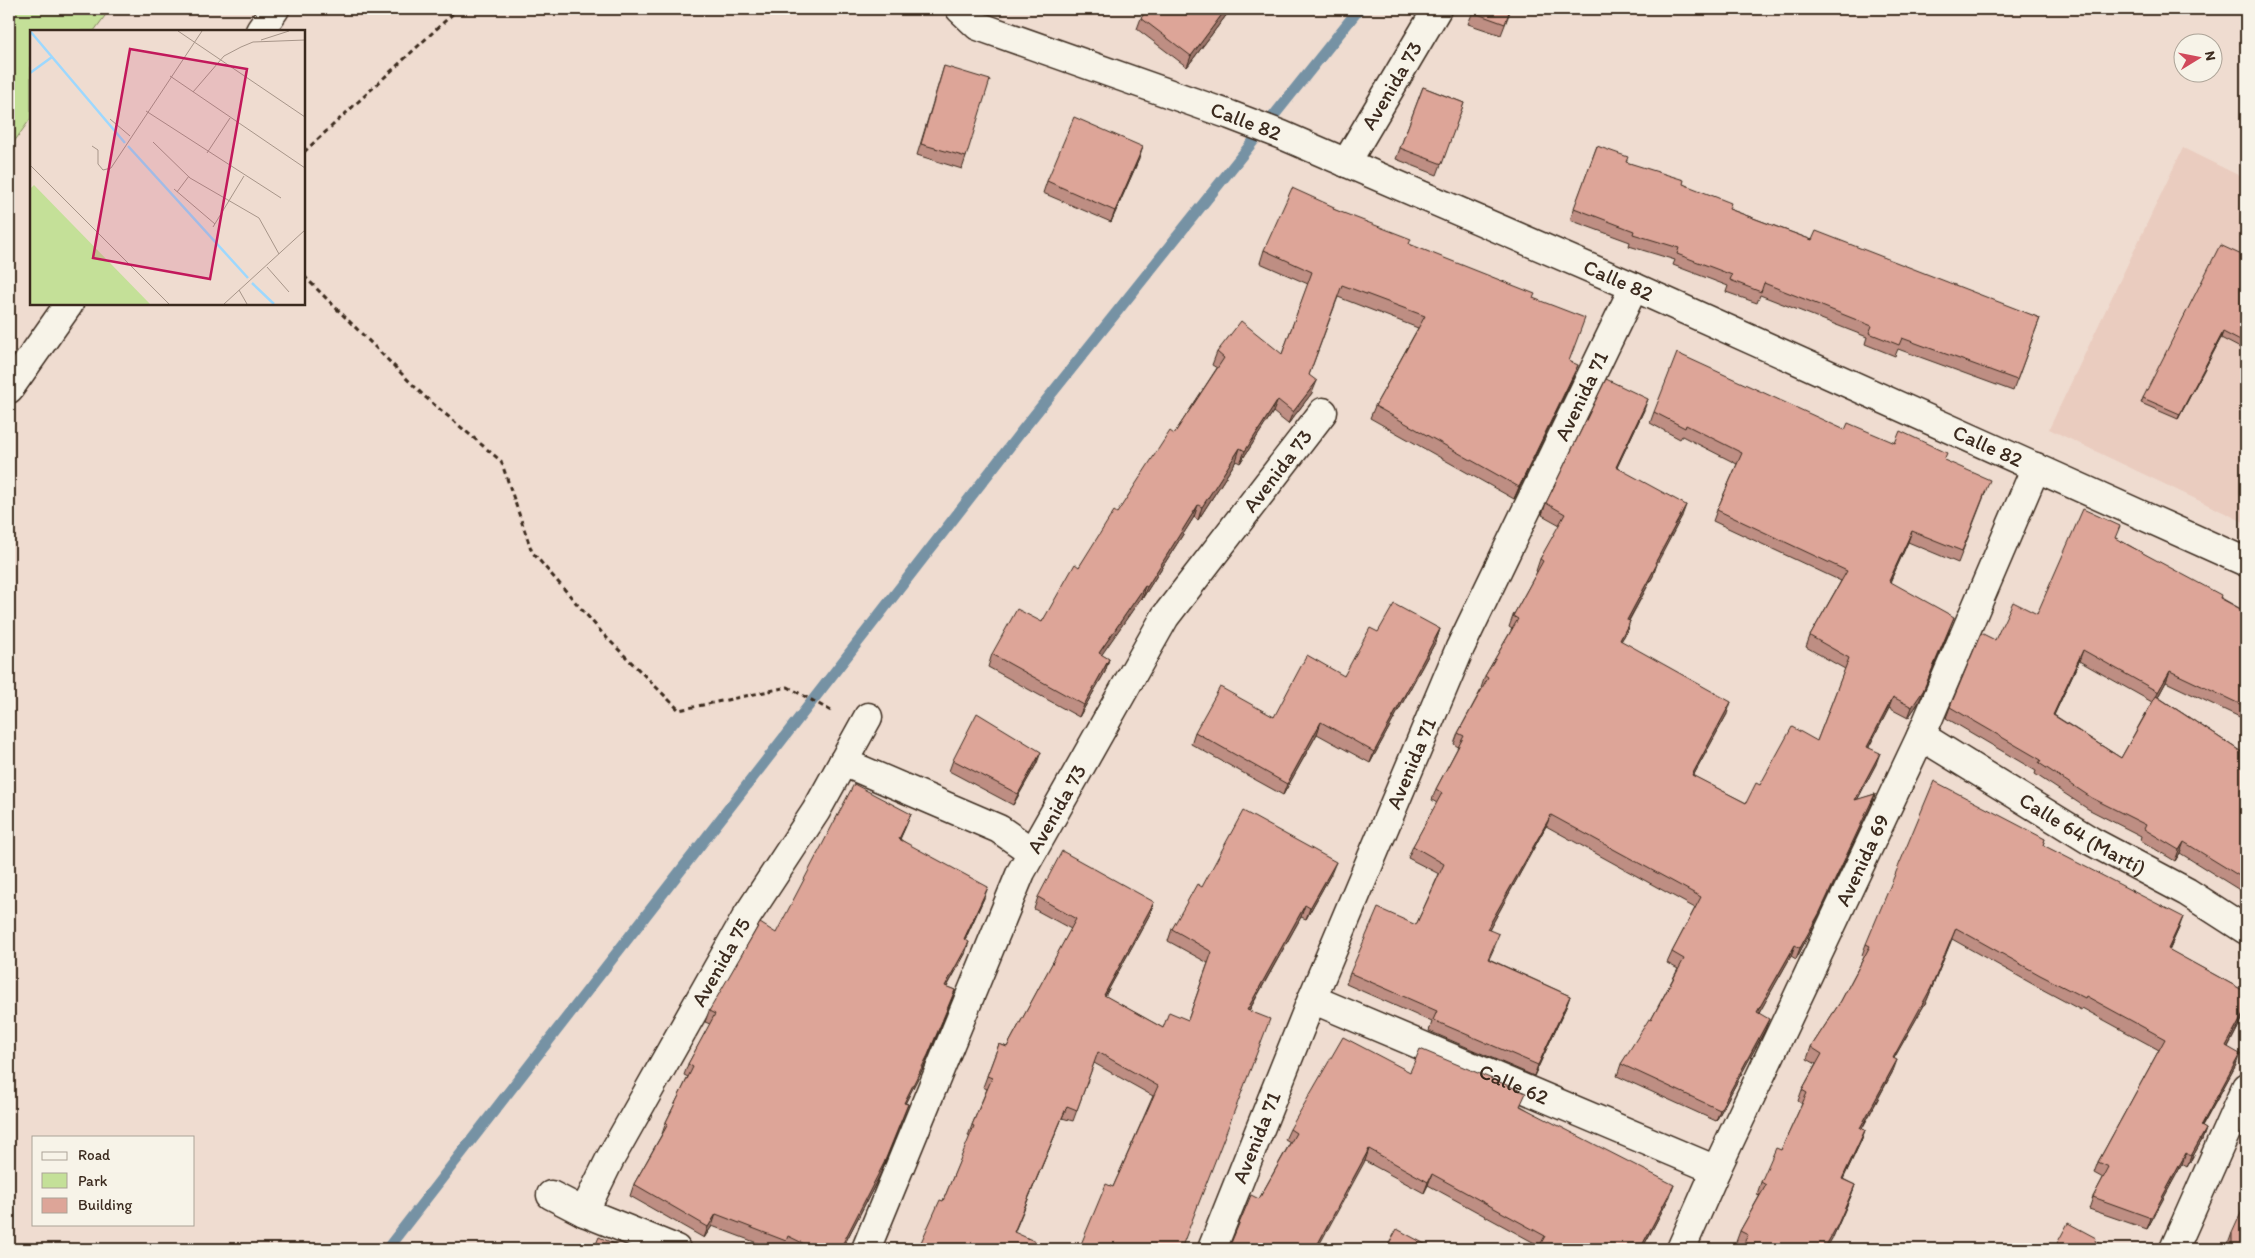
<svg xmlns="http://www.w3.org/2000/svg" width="2255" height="1258" font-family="Itim,sans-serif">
<rect width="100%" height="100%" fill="#efdcd0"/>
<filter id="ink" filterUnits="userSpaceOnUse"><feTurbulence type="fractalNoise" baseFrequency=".02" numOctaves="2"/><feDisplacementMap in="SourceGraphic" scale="10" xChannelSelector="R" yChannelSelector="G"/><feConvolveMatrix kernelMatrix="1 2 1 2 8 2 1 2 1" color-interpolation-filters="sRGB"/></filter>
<g filter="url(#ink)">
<path fill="#eaccbf" d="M2183 148 2246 179V523L2049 429Z"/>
<path fill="#c4e098" stroke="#80855b" d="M9 9H110L94 31H31V118L9 149Z"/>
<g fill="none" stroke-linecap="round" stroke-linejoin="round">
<path stroke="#7692a4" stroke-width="11" d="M387 1249 1024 428 1359 9"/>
<g stroke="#3b2a1e" stroke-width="31">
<g id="minor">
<path id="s1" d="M960 9 978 26 1230 115 1282 135 1634 287 2246 562"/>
<path id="s2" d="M1346 163 1437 9"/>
<path id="s3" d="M1921 736 2091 841 2187 892 2246 930"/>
<path d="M843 762 999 829 1032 852"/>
<path id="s4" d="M1312 999 1716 1170"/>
<path d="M551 1195 584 1212 676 1249"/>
<path id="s5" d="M584 1212 610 1159 747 916 816 811 868 717"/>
<path id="s6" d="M866 1249 1021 872 1165 617 1323 412"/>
<path id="s7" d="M1212 1249 1312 999 1460 648 1634 287"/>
<path id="s8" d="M1681 1249 1716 1170 1921 736 2036 467"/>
<path d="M2174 1249 2246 1087"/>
</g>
</g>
<g stroke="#3b2a1e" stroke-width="31">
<g id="major">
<path d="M260 31 275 9"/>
<path d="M9 389 69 304"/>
</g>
</g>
<g stroke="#3b2a1e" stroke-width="3" stroke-dasharray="5 4" stroke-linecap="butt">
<path d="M304 152 458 9"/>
<path d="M304 276 424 396 501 461 532 552 604 635 679 710 788 687 833 712"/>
</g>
<use href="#minor" stroke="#f7f3e8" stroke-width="28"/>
<use href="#major" stroke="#f7f3e8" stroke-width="28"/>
</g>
<g fill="#be8e83" stroke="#3b2a1e" fill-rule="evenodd">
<path d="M1148 9H1231L1187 67 1137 29 1141 18Z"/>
<path d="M1474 9H1511L1501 35 1468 24Z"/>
<path d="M944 66 966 157 962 169 917 155Z"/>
<path d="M1423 87 1464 103 1437 175 1396 159Z"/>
<path d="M1597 146 1626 162 1683 184 1729 209 1812 240 2040 318 2013 391 1898 349 1895 356 1865 344 1867 337 1760 295 1757 303 1726 292 1728 286 1673 265 1675 260 1629 246 1630 242 1570 220Z"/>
<path d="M1139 159 1111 222 1043 193 1047 181Z"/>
<path d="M1333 209 1409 244 1533 298 1569 361 1573 377 1514 499 1370 418 1375 406 1418 328 1338 297 1309 375 1312 393 1288 424 1273 412 1240 463 1236 461 1198 520 1194 517 1142 599 1141 598 1101 655 1109 659 1105 672 1079 717 988 667 992 654 1042 622 1079 567 1174 434 1217 368 1212 365 1217 352 1282 354 1308 284 1260 263 1264 250Z"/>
<path d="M2246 257V351L2221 338 2178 419 2141 403 2143 398Z"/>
<path d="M1644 410 1617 467 1682 516 1656 564 1653 576 1629 621 1626 633 1621 641 1727 714 1693 776 1746 803 1760 785 1817 741 1845 669 1806 647 1810 636 1841 581 1713 521 1717 510 1737 464 1682 436 1680 439 1650 423 1654 412 1845 430 1895 443 1944 460 1986 491 1958 563 1908 542 1890 582 1950 629 1919 702 1908 718 1889 708 1869 747 1876 764 1857 800 1875 794 1871 806 1815 923 1796 959 1791 956 1759 1013 1765 1030 1716 1121 1617 1076 1621 1064 1651 1020 1678 969 1667 963 1672 952 1695 908 1546 826 1489 930 1495 946 1489 959 1570 996 1566 1007 1534 1076 1429 1031 1432 1022 1346 984 1350 973 1416 925 1439 874 1408 858 1413 846 1437 803 1432 800 1436 789 1458 747 1454 744 1458 733 1482 688H1481L1485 676 1512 629 1509 627 1513 616 1537 572 1536 571 1540 559 1560 525 1542 515 1546 503Z"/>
<path d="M2116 538 2246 612V720L2166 682 2158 697 2246 755V894L2180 853 2175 861 2140 840 2141 836 2088 809 2035 774 2036 771 1946 718 1950 707 1995 640 2037 614ZM2079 661 2152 702 2121 758 2054 715Z"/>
<path d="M1440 629 1436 641 1370 763 1317 734 1283 795 1191 744 1195 732 1274 717 1344 676 1378 632Z"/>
<path d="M953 760 1037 763 1013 805 949 771Z"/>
<path d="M911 814 900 839 984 898 965 940V954L947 987 955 990 951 1002 924 1066 905 1103 908 1104 880 1175 842 1249H789L784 1247 783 1249H773L712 1226 704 1238 630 1196 634 1184 662 1134 666 1122 688 1077 684 1075 688 1064 710 1024 705 1022 709 1011 776 933Z"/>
<path d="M2045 839 2043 845 2179 928 2169 950 2246 992V1012L2228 1047 2236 1065 2202 1127 2206 1129 2202 1140 2187 1167 2182 1164 2147 1229 2089 1209 2093 1197 2103 1178 2094 1173 2098 1162 2159 1050 2082 1008 2081 1010 2036 986 1952 939 1927 1000 1894 1058 1893 1071 1862 1129 1865 1130 1861 1141 1843 1179 1855 1185 1851 1196 1833 1237 1743 1246 1736 1242 1740 1231 1760 1195 1757 1194 1761 1182 1781 1150 1802 1104 1798 1101 1802 1090 1816 1064 1807 1059 1811 1047 1841 1001 1864 957 1862 955 1866 944Z"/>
<path d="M1331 874 1306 919 1301 917 1249 1011 1113 1187 1153 1096 1094 1063 1073 1121 1062 1118 1014 1232 943 1201 970 1137 968 1136 972 1125 987 1089 983 1087 999 1044 1007 1047 1071 929 1034 909 1038 897 1154 902 1150 914 1105 996 1163 1028 1188 1020 1208 963 1168 941 1172 929 1202 887Z"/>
<path d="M1410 1072 1521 1106 1670 1196 1642 1249H1538L1540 1246 1428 1185 1424 1193 1365 1161 1231 1243 1259 1199 1290 1143 1285 1140 1290 1129Z"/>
<path d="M2232 1233 2246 1249H2228V1244Z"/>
</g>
<g fill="#9b746a" stroke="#3b2a1e">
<path d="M1226 9H1231L1187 67 1191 56Z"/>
<path d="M1143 147 1139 159 1111 222 1115 211Z"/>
<path d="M2223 332 2221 338 2178 419 2180 414Z"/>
<path d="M1578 365 1573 377 1514 499 1519 487Z"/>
<path d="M1317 381 1312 393 1288 424 1293 412Z"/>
<path d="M1648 399 1644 410 1612 478 1616 467Z"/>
<path d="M1278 400 1273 412 1240 463 1245 451Z"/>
<path d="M1240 448 1236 461 1198 520 1202 507Z"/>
<path d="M1198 505 1194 517 1142 599 1147 587Z"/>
<path d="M1686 505 1682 516 1651 575 1655 563Z"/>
<path d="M1912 531 1908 542 1885 593 1889 581Z"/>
<path d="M1657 564 1653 576 1623 631 1627 620Z"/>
<path d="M1145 586 1141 598 1094 666 1099 653Z"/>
<path d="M1954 617 1919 702 1908 718 1912 707Z"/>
<path d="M1630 621 1626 633 1615 651 1620 640Z"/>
<path d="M1440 629 1436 641 1370 763 1374 752Z"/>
<path d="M2083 650 2079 661 2049 726 2053 715Z"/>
<path d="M1109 659 1105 672 1079 717 1084 705Z"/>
<path d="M2170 671 2166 682 2154 704 2158 692Z"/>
<path d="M1893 697 1889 708 1863 758 1867 747Z"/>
<path d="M1731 702 1727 714 1687 787 1692 775Z"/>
<path d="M1321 722 1317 734 1283 795 1287 784Z"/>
<path d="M1041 752 1037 763 1013 805 1018 794Z"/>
<path d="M1880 753 1876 764 1851 812 1855 800Z"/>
<path d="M1875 794 1871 806 1815 923 1796 959 1800 948Z"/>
<path d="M911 814 906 826 895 850 899 839Z"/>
<path d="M1551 815 1546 826 1483 941 1487 929Z"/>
<path d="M2184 842 2180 853 2175 861 2179 850Z"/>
<path d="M1336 862 1331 874 1306 919 1310 908Z"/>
<path d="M988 887 984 898 960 950 964 939Z"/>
<path d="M1154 902 1150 914 1099 1007 1104 995Z"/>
<path d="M1305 905 1301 917 1243 1021 1247 1010Z"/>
<path d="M2183 917 2179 928 2164 961 2168 949Z"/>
<path d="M1956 928 1927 1000 1888 1069 1893 1058Z"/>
<path d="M969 942 965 954 941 997 945 986Z"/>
<path d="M1795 945 1791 956 1753 1024 1757 1012Z"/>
<path d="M955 990 924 1066 900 1114 904 1103Z"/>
<path d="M1570 996 1566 1007 1534 1076 1538 1065Z"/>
<path d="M2246 1009V1012L2222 1058 2226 1046Z"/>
<path d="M1769 1019 1765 1030 1716 1121 1720 1110Z"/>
<path d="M2240 1054 2236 1065 2196 1137 2201 1126Z"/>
<path d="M1897 1060 1893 1071 1856 1139 1860 1128Z"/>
<path d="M908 1104 880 1175 842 1249H840Z"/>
<path d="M1067 1106 1062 1118 1010 1243 1014 1232Z"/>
<path d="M2206 1129 2202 1140 2187 1167 2191 1156Z"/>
<path d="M1865 1130 1861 1141 1838 1190 1842 1179Z"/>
<path d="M1369 1149 1365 1161 1317 1249H1315Z"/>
<path d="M2186 1153 2182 1164 2147 1229 2151 1218Z"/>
<path d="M1432 1174 1428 1185 1424 1193 1428 1182Z"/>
<path d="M1674 1185 1670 1196 1642 1249H1640Z"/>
<path d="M1855 1185 1851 1196 1833 1237 1826 1249H1824Z"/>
<path d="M716 1214 712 1226 704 1238 708 1227Z"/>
</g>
<g fill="#dda598" stroke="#3b2a1e">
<path d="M1148 9H1226L1191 56 1141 18Z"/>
<path d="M1474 9H1510L1505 24 1472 12Z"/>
<path d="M944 66 990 80 966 157 921 144Z"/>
<path d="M1423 87 1464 103 1442 164 1400 148Z"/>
<path d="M1074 117 1143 147 1115 211 1047 181Z"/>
<path d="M1597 146 1628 157 1626 162 1684 180 1683 184 1731 203 1729 209 1812 240 1816 231 2040 318 2017 380 1902 338 1899 345 1869 333 1872 326 1764 283 1761 292 1730 280 1732 275 1677 254 1679 248 1633 234 1634 231 1574 208Z"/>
<path d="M1292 188 1334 207 1333 209 1411 239 1409 244 1535 294 1533 298 1585 318 1569 361 1578 365 1519 487 1375 406 1425 316 1342 285 1309 375 1317 381 1293 412 1278 400 1245 451 1240 448 1202 507 1198 505 1147 587 1145 586 1099 653 1109 659 1084 705 992 654 1017 609 1042 622 1075 564 1079 567 1114 511 1117 513 1170 431 1174 434 1224 358 1217 352 1241 321 1282 354 1312 272 1264 250Z"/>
<path d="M2220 245 2246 257V344L2223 332 2180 414 2143 398Z"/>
<path d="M1677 353 1845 430 1848 423 1895 443 1900 431 1947 453 1944 460 1990 480 1962 551 1912 531 1889 581 1954 617 1923 691 1912 707 1893 697 1867 747 1880 753 1855 800 1875 794 1820 912 1800 948 1795 945 1757 1012 1769 1019 1720 1110 1621 1064 1649 1019 1651 1020 1684 959 1672 952 1701 897 1551 815 1487 929 1499 934 1488 959 1570 996 1538 1065 1433 1020 1437 1011 1350 973 1378 908 1416 925 1444 864 1413 846 1442 793 1436 789 1464 736 1458 733 1488 678 1485 676 1518 619 1513 616 1543 561 1540 559 1565 514 1546 503 1606 379 1648 399 1616 467 1686 505 1655 563 1657 564 1627 620 1630 621 1620 640 1731 702 1692 775 1746 803 1756 783 1760 785 1792 727 1817 741 1849 658 1810 636 1847 571 1717 510 1742 453 1686 425 1685 428 1654 412Z"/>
<path d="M2083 509 2120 526 2115 538 2221 595 2220 598 2246 612V707L2170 671 2158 692 2083 650 2053 715 2121 758 2156 696 2246 755V880L2184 842 2179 850 2144 829 2146 825 2092 798 2039 763 2041 760 1950 707 1981 633 1995 640 2013 602 2037 614Z"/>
<path d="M1394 604 1440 629 1374 752 1321 722 1287 784 1195 732 1220 687 1274 717 1307 655 1344 676 1370 628 1378 632Z"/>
<path d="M977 713 1041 752 1018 794 953 760Z"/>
<path d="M1934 781 2045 839 2043 845 2183 917 2168 949 2246 992V1009L2226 1046 2240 1054 2201 1126 2206 1129 2191 1156 2186 1153 2151 1218 2093 1197 2109 1167 2098 1162 2165 1039 2086 996 2085 998 2040 975 1956 928 1931 988 1893 1058 1897 1060 1860 1128 1865 1130 1842 1179 1855 1185 1837 1226 1824 1249H1741L1748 1235 1740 1231 1766 1185 1761 1182 1776 1148 1781 1150 1807 1093 1802 1090 1822 1054 1811 1047 1841 1001 1870 946 1866 944Z"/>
<path d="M854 784 911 814 899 839 988 887 964 939 969 942 945 986 955 990 928 1055 904 1103 908 1104 884 1163 840 1249H815L788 1236 786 1241 716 1214 708 1227 634 1184 668 1124 666 1122 693 1067 688 1064 715 1014 709 1011 760 923 776 933Z"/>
<path d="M1243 811 1336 862 1310 908 1305 905 1247 1010 1270 1019 1181 1249H1079L1106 1184 1113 1187 1158 1086 1098 1052 1077 1110 1067 1106 1014 1232 1052 1249H918L940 1200 943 1201 974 1126 972 1125 992 1078 987 1076 999 1044 1007 1047 1076 919 1038 897 1062 851 1154 902 1104 995 1163 1028 1169 1012 1188 1020 1212 952 1172 929 1197 884 1202 887Z"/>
<path d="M1343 1037 1410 1072 1420 1049 1526 1093 1520 1106 1674 1185 1640 1249H1538L1545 1236 1432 1174 1428 1182 1369 1149 1315 1249H1226L1231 1243 1251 1195 1259 1199 1296 1133 1290 1129Z"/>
<path d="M2246 1202V1249H2239L2232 1247V1233Z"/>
<path d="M2068 1223 2096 1238 2095 1241 2113 1249H2054Z"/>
<path d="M1397 1229 1434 1249H1386Z"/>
<path d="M599 1237 626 1249H594Z"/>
</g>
</g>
<g text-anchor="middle" stroke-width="4" stroke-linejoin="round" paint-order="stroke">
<g font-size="21" fill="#3b2a1e" stroke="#f7f3e8">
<text dy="7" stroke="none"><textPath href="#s2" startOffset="90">Avenida 73</textPath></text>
<text dy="7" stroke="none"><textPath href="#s1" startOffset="309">Calle 82</textPath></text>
<text dy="7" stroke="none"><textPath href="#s1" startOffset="714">Calle 82</textPath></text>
<text dy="7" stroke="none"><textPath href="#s7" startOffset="930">Avenida 71</textPath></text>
<text dy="7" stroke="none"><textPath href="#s1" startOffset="1119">Calle 82</textPath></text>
<text dy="7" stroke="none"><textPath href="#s6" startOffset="885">Avenida 73</textPath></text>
<text dy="7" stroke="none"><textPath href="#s7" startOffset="525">Avenida 71</textPath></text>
<text dy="7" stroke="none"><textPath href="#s6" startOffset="480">Avenida 73</textPath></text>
<text dy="7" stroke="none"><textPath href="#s3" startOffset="189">Calle 64 (Martí)</textPath></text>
<text dy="7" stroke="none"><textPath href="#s8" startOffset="429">Avenida 69</textPath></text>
<text dy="7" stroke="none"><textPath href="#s5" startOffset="285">Avenida 75</textPath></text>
<text dy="7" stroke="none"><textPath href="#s4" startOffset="219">Calle 62</textPath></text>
<text dy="7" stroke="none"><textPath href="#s7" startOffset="120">Avenida 71</textPath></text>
</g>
</g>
<g transform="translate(30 30)">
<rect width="275" height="275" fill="#efdcd0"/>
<path d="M4 155 120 274H0V159Z" fill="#c4e098"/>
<path fill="none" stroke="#9dd8fe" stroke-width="2.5" d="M0 1 95 113M0 43 22 27M98 116 218 248M222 253 244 274"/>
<path fill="none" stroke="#a79589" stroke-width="1" d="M148 1 275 87M231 10 259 1M140 46 275 138M163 62 194 26 211 17 223 12 275 10M116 81 251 168M80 89 100 106M123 112 160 148 229 188 249 224M62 116 68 120V134L73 140 81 138 172 1M177 123 200 88M0 135 139 274M144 159 185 194M147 162 159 146M183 197 214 146M237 237 259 262M209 260 217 274M194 274 275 200"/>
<path fill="#c2185b" fill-opacity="0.15" stroke="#c2185b" stroke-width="2.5" d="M100 19 217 39 180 249 63 228Z"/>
<rect width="275" height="275" fill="none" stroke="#3b2a1e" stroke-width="2.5"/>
</g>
<rect width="2255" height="1258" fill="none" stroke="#f7f3e8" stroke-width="30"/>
<rect x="15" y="15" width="2225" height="1228" fill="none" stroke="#3b2a1e" stroke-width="2" filter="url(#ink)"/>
<rect x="32" y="1136" width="162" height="90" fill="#f7f3e8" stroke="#aca397"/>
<rect x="42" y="1152" width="25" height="8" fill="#f7f3e8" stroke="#aca397"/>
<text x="78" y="1160" font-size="15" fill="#3b2a1e">Road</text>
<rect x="42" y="1173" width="25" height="15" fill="#c4e098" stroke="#aca397"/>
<text x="78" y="1186" font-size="15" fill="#3b2a1e">Park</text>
<rect x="42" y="1198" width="25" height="15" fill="#dda598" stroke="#aca397"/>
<text x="78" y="1210" font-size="15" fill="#3b2a1e">Building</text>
<g transform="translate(2198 58) rotate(80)"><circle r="24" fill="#f7f3e8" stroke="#aca397"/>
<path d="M0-4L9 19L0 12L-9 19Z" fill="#d1495b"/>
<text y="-8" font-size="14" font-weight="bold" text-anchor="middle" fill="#3b2a1e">N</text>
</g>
</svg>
